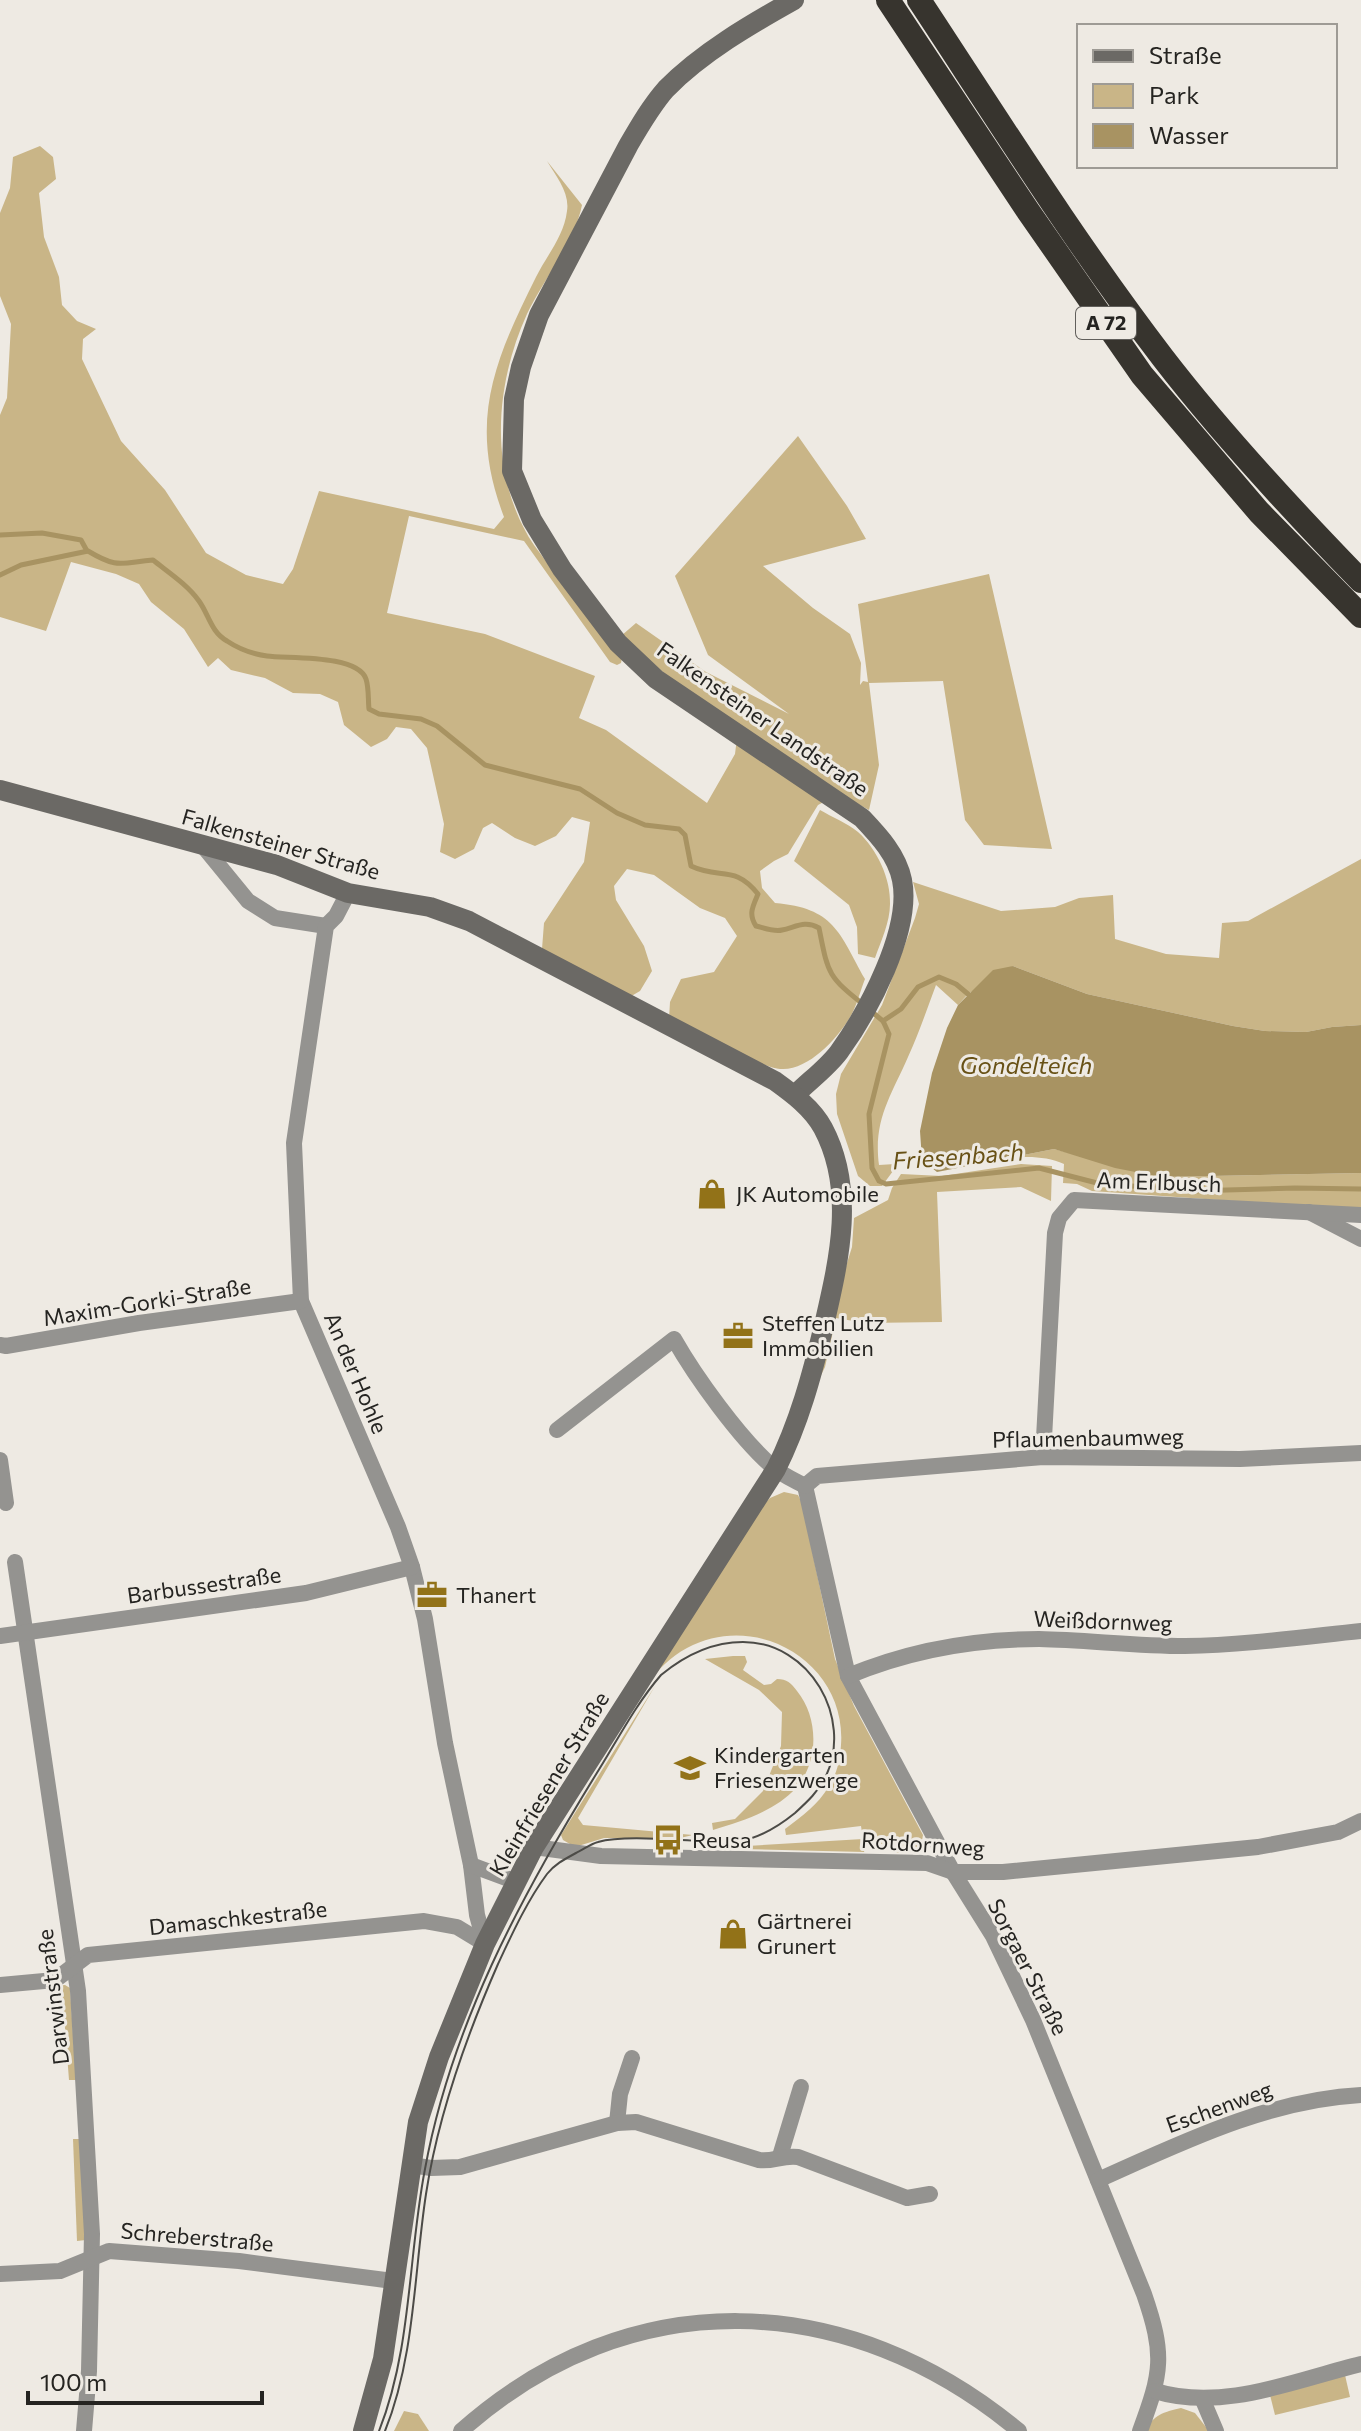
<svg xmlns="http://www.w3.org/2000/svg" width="1361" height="2431" font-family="Commissioner,sans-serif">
<rect width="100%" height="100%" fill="#eeeae3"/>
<g fill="#c9b587">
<path d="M40 146 53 157 56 179 39 193 44 237 59 277 62 305 77 321 96 329 83 339 82 359 121 441 165 490 206 553 246 575 283 584 293 569 319 491 494 529 504 517C468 423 493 363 536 277 547 255 564 236 567 211 570 193 556 176 547 161L582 205C574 244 544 278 527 314 496 382 489 465 526 532 532 544 542 555 550 567 573 598 598 628 622 658L621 663 617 665 610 662 524 541 409 516 387 613 485 634 595 676 579 718 606 730 707 803 735 754 738 730 700 704 621 636 636 623 706 672 789 714 708 655 675 576 798 436 847 506 866 539 763 566 813 608 850 634 861 663 860 685 863 681 868 682 858 604 989 574 1052 849 984 845 965 820 943 681 869 683 879 765 869 810 839 794 818 805 788 854 774 861 760 871 762 888 775 903C834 908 839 932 865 979 860 992 856 1008 849 1019 836 1040 808 1070 782 1069 761 1069 691 1030 669 1019L670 1002 681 979 714 972 737 936 725 918 700 908 654 875 627 869 614 886 616 900 644 946 652 971 640 991 628 998 542 949 544 923 584 862 590 822 572 817 556 836 535 846 515 838 492 823 483 828 474 849 455 859 440 852 444 824 427 748 411 729 396 727 387 739 371 747 344 725 338 702 320 694 293 693 265 678 231 670 218 658 208 667 184 629 151 602 139 584 116 574 71 562 46 631 0 617V415L7 398 11 324 0 296V213L10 188 13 157Z"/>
<path d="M820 810C832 817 847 823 858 832 877 849 891 879 890 904 890 922 881 941 875 958L858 954 857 927 849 905 794 861Z"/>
<path d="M1361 859V1025L1332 1027 1306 1032 1265 1031 1233 1026 1087 994 1013 966 968 994 958 1005 936 985C927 1009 919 1033 908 1057 891 1096 873 1120 879 1165L895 1164 893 1171 882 1186H870L858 1176 837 1114 836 1094 841 1074 882 1005 915 918 919 904 913 882 1001 911 1055 907 1079 898 1113 895 1115 939 1166 954 1219 958 1222 923 1248 921Z"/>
<path d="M1054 1149 1161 1177 1361 1173V1210L1092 1191 1077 1184 1063 1183 1064 1164C1027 1147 976 1165 937 1172Z"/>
<path d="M1021 1164 1052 1166 1051 1201 1021 1187 937 1192 942 1322 865 1323 836 1318 825 1367 811 1396 833 1308 852 1247 854 1218 888 1200 892 1188 901 1174 942 1176Z"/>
<path d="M784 1492 798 1495 802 1503 835 1659 854 1706 923 1835 921 1846 912 1852 894 1853 890 1843 866 1845 864 1852 739 1849V1847L747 1846 863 1839 861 1826 786 1835 785 1829C802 1816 818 1805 829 1786 837 1774 840 1760 841 1745 847 1664 758 1610 687 1648 670 1657 658 1670 646 1685L758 1510 770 1498Z"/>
<path d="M733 1656H745L747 1662 743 1670 764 1685 771 1684 777 1679C787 1679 791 1683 797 1691 819 1718 819 1762 796 1788 775 1811 742 1821 713 1830L712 1823 735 1819 763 1791 781 1746 782 1712 759 1690 705 1659Z"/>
<path d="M655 1686 578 1818 583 1825 693 1835 680 1838H604L575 1847 563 1840 561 1835Z"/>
<path d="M65 1985 70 1988 76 2080H69L62 1989 57 1986Z"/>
<path d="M73 2139H80L86 2240 77 2241Z"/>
<path d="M1345 2375 1350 2397 1275 2415 1270 2395Z"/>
<path d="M1181 2408 1195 2413 1209 2431H1144C1154 2415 1163 2412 1181 2408Z"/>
<path d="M404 2411 418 2414 429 2431H394Z"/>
</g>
<path fill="#a89362" d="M1013 966 1087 994 1233 1026 1265 1031 1306 1032 1332 1027 1361 1025V1173L1161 1177 1115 1168 1054 1149 937 1172 922 1160 920 1131 932 1073 947 1028 958 1005 993 970Z"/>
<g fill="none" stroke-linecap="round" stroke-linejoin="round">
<g stroke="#a89362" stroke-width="5">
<path d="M0 535 42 533 81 540 87 551"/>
<path d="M0 575 21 565 88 551C118 569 120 563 153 560 168 572 188 585 199 601 209 615 211 632 227 641 239 649 252 654 267 656 288 659 357 654 366 679 369 688 368 700 369 709L379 714 421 719 437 726 485 765 580 789 617 813 645 825 679 829 685 835 691 866C720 880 734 864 758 894 753 906 748 914 756 926 764 928 774 932 782 930 796 927 805 920 819 928 828 973 827 976 864 1005"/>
<path d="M872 1012 883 1021 889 1034 869 1114 872 1168 879 1181 886 1184 1039 1168 1097 1183 1190 1191 1295 1188 1361 1189"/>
<path d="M883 1021 901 1009 918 987 939 977 956 984 968 994"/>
</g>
<g stroke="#949390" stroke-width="16">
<path d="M203 846 248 901 275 918 326 926"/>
<path d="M348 893 336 916 326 926 294 1143 301 1301 398 1527 412 1567 425 1619 445 1743 471 1865 477 1915 485 1944"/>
<path d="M1309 1212 1361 1239"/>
<path d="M0 1345 6 1346 139 1323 301 1301"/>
<path d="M557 1430 674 1339C695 1376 740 1439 773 1467 782 1475 794 1480 805 1486"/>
<path d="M1043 1457 1055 1233 1059 1218 1074 1200 1361 1215"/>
<path d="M0 1460 6 1503"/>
<path d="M805 1486 848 1676 953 1872 993 1936 1033 2020 1144 2294C1165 2355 1162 2372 1140 2431"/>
<path d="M805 1486 817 1476 1043 1457 1240 1459 1361 1453"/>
<path d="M15 1562 78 1991 92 2234 89 2371 84 2431"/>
<path d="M0 1636 306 1593 412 1567"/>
<path d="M848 1676C908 1651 974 1639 1039 1639 1087 1640 1136 1646 1185 1646 1244 1645 1303 1637 1361 1631"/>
<path d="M534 1847 601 1856 927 1863 953 1872H1003L1258 1847 1338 1832 1361 1821"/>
<path d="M471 1865 517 1882"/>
<path d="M0 1985 55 1980 88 1955 424 1921 457 1927 485 1944"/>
<path d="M617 2123 620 2094 632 2058"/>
<path d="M780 2156 801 2087"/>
<path d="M411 2165 431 2168 460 2167 617 2123 636 2122 759 2160C773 2162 782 2155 798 2157L907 2198 930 2194"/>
<path d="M1098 2180C1183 2142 1268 2100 1361 2095"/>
<path d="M0 2274 60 2271 109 2251 239 2261 393 2281"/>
<path d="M1155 2391C1223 2412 1295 2380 1361 2364"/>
<path d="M1202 2398 1216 2431"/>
<path d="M461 2431C630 2280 849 2289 1019 2431"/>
</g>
<g stroke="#6b6965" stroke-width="20">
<path d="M794 0C751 24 701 53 666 89 651 106 639 127 628 146L539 315 521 367 514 399 512 471 532 520 562 569 618 643 656 679 862 818C879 836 897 855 902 880 912 930 868 1012 839 1052 827 1068 809 1081 795 1095"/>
<path d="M0 790 277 865 348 893 430 907 469 921 775 1081C793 1094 812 1108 823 1128 856 1190 839 1260 824 1325 812 1375 799 1423 776 1469L534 1847 485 1944 439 2057 418 2122 383 2359 363 2431"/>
</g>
<g stroke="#37342e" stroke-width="24">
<path d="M888 0 1028 211 1142 375 1259 512 1361 616"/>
<path d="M919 0C998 120 1075 243 1163 358 1223 436 1292 510 1361 581"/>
</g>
<path stroke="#4c4b47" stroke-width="2" d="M379 2431C412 2348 408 2256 425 2169 451 2027 520 1898 595 1776 616 1743 635 1705 661 1675 684 1656 712 1642 743 1642 810 1642 853 1718 826 1776 819 1791 807 1802 795 1813 779 1826 757 1839 736 1842 725 1844 712 1842 700 1841 673 1840 623 1835 598 1842 590 1844 583 1850 576 1853 565 1859 555 1864 547 1874 527 1901 512 1934 498 1964 466 2037 438 2115 426 2194 414 2272 415 2357 385 2431"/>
</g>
<defs>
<g id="shop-bare" transform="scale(2.4)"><path d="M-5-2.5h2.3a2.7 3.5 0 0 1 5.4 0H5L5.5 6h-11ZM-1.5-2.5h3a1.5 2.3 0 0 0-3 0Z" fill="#927218" stroke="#eeeae3" stroke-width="2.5" paint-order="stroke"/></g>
<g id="office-bare" transform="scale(2.4)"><path d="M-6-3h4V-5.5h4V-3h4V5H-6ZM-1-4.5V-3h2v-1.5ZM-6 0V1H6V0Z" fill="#927218" stroke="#eeeae3" stroke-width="2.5" paint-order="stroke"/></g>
<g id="school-bare" transform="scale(2.4)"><path d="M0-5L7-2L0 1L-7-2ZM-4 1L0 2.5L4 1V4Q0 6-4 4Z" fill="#927218" stroke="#eeeae3" stroke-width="2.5" paint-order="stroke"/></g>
<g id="bus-bare" transform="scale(2.4)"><path d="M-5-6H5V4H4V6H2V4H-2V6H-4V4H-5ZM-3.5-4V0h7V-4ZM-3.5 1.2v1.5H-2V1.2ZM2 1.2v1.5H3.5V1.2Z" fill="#927218" stroke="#eeeae3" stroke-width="2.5" paint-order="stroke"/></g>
</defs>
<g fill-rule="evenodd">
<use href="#shop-bare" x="712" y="1194"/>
<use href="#office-bare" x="738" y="1336"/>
<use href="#office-bare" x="432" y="1595"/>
<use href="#school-bare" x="690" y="1768"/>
<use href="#bus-bare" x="668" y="1840"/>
<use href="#shop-bare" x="733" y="1934"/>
</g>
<g text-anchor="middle" stroke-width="6" stroke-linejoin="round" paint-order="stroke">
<rect fill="#eeeae3" stroke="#615f5b" stroke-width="2" x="1076" y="307" width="60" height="32" rx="6"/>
<g font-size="20" font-weight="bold" fill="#252421">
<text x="1106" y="330">A 72</text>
</g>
<g font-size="22" fill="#252421" stroke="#eeeae3">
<text transform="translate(763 719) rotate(35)" y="8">Falkensteiner Landstraße</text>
<text transform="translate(281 844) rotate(16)" y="8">Falkensteiner Straße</text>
<text transform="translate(1159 1182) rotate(2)" y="8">Am Erlbusch</text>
<text transform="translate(147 1302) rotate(-9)" y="8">Maxim-Gorki-Straße</text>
<text transform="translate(356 1373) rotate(67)" y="8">An der Hohle</text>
<text transform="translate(1088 1438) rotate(-1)" y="8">Pflaumenbaumweg</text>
<text transform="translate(204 1585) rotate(-8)" y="8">Barbussestraße</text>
<text transform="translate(1103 1621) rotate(2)" y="8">Weißdornweg</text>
<text transform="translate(549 1784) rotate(-59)" y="8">Kleinfriesener Straße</text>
<text transform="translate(923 1844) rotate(4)" y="8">Rotdornweg</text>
<text transform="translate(238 1918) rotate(-6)" y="8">Damaschkestraße</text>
<text transform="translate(1028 1967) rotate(63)" y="8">Sorgaer Straße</text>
<text transform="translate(53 1997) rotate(-97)" y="8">Darwinstraße</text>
<text transform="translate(1219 2107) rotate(-20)" y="8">Eschenweg</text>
<text transform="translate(197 2237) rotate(5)" y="8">Schreberstraße</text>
</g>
<g font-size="22" fill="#252421" stroke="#eeeae3" text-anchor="start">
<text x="736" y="1202">JK Automobile</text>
<text x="762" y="1331">Steffen Lutz<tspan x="762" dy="25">Immobilien</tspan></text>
<text x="456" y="1603">Thanert</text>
<text x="714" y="1763">Kindergarten<tspan x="714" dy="25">Friesenzwerge</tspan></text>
<text x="692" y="1848">Reusa</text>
<text x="757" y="1929">Gärtnerei<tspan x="757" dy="25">Grunert</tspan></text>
</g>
<g font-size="24" font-style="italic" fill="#685116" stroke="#eeeae3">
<text x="1026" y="1074">Gondelteich</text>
<text transform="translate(958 1157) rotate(-4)" y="8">Friesenbach</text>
</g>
</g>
<rect x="1077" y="24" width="260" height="144" fill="#eeeae3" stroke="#9e9b95" stroke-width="2"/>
<rect x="1093" y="50" width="40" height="12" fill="#6b6965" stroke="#9e9b95" stroke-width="2"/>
<text x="1149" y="64" font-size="24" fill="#252421">Straße</text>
<rect x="1093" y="84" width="40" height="24" fill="#c9b587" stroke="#9e9b95" stroke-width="2"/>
<text x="1149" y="104" font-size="24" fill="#252421">Park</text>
<rect x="1093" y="124" width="40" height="24" fill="#a89362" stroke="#9e9b95" stroke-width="2"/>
<text x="1149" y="144" font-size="24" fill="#252421">Wasser</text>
<path d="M28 2391v12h234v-12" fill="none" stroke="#252421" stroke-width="4"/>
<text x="40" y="2391" font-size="24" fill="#252421" stroke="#eeeae3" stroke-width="6" paint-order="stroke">100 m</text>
</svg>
